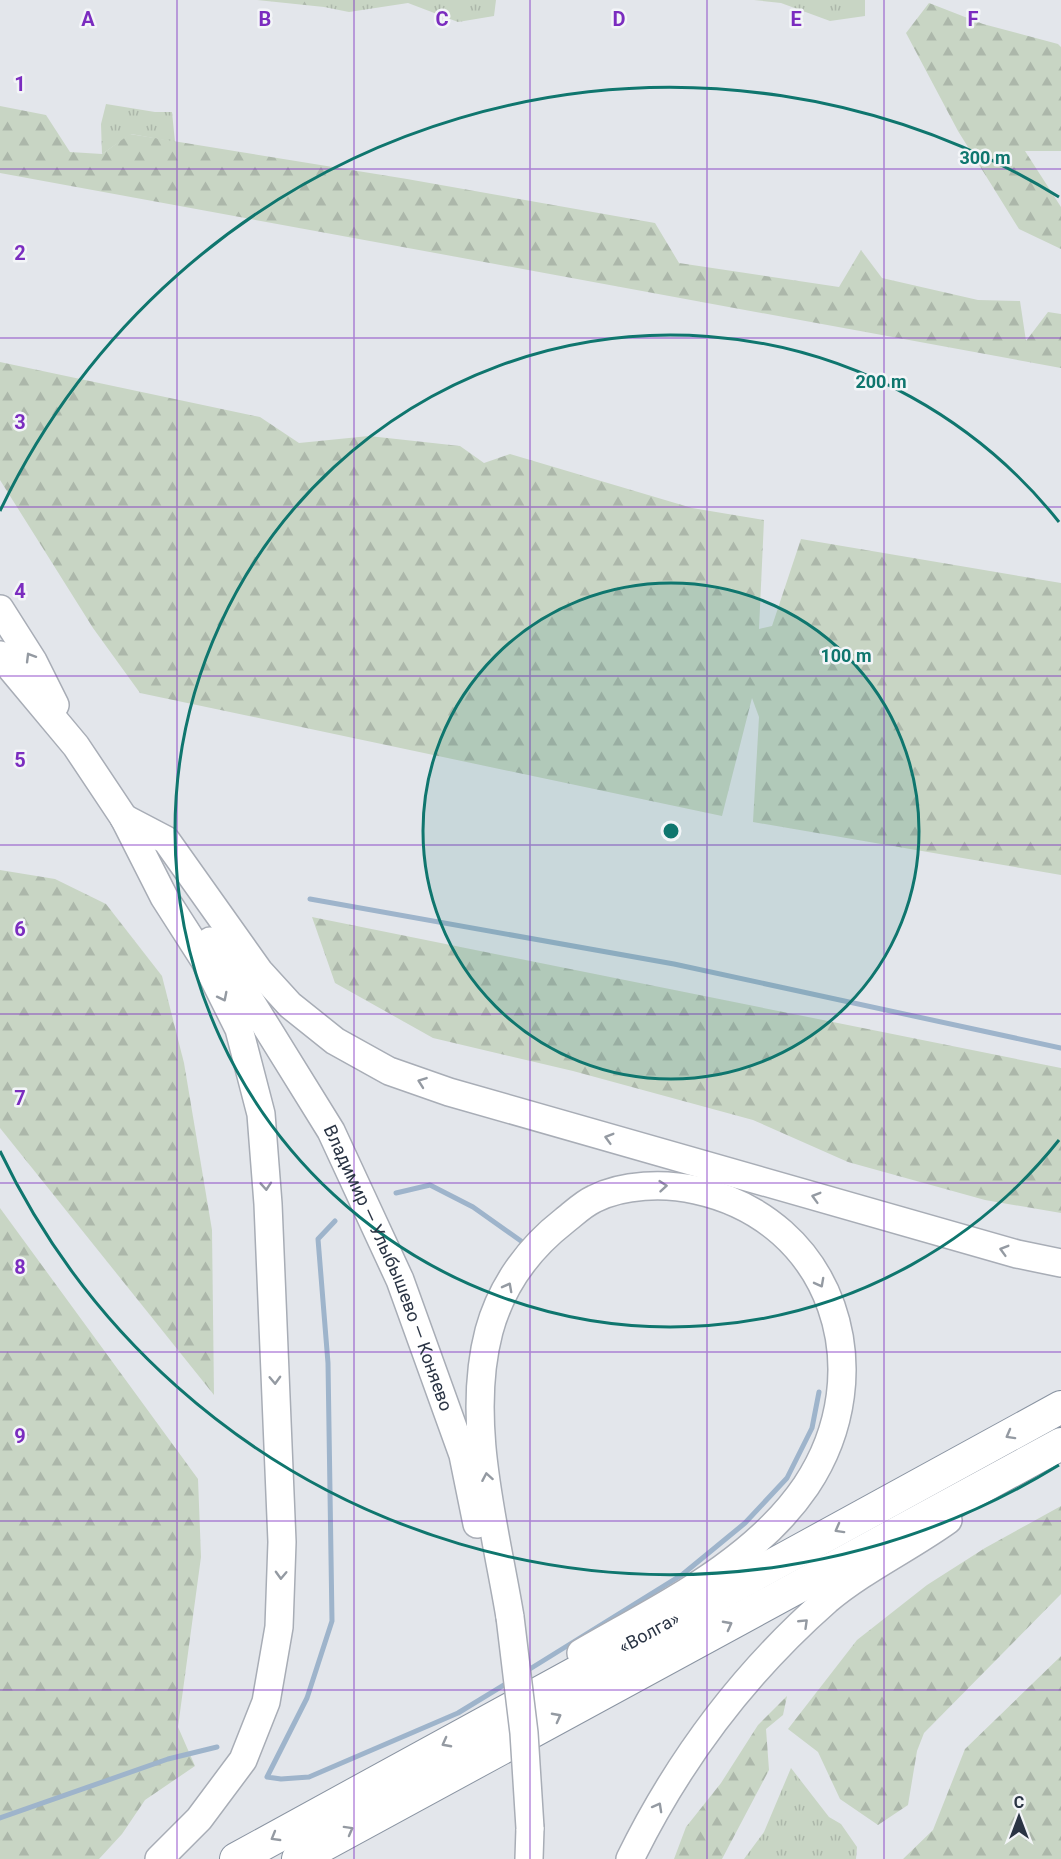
<svg xmlns="http://www.w3.org/2000/svg" width="1061" height="1859" font-family="Roboto,sans-serif">
<defs>
<pattern id="grass-tufts" width="24" height="20" patternUnits="userSpaceOnUse" patternTransform="scale(1.5)"><rect width="24" height="20" fill="#c8d5c4"/><path d="M3 7l-1-3M5 7V3M7 7l1-3M15 17l-1-3M17 17v-4M19 17l1-3" fill="none" stroke="#acb7aa"/></pattern>
<pattern id="forest-firs" width="22" height="20" patternUnits="userSpaceOnUse" patternTransform="scale(1.5)"><rect width="22" height="20" fill="#c8d5c4"/><path d="M5 1l3.5 6h-7zM16 11l3.5 6h-7z" fill="#acb7aa"/></pattern>
</defs>
<rect width="100%" height="100%" fill="#e3e6eb"/>
<g fill="url(#grass-tufts)">
<path d="M324 0H496L494 16 458 22 408 3 349 12 324 7Z"/>
<path d="M754 0H865V16L830 21 781 3Z"/>
<path d="M106 104 155 112H172L175 142 131 134 102 154 101 124Z"/>
<path d="M791 1768 829 1817 841 1824 857 1847 856 1859H744L764 1832Z"/>
</g>
<g fill="url(#forest-firs)">
<path d="M257 0H324V7Z"/>
<path d="M929 3 983 24 1058 44 1061 47V151H1025L1061 207V249L1019 229 958 131 906 33Z"/>
<path d="M0 106 46 115 70 152 102 154 130 134 407 179 655 223 679 263 839 287 861 250 882 278 978 300 1020 301 1026 341 1048 312 1061 314V368L0 173Z"/>
<path d="M0 362 260 417 299 443 369 436 460 446 484 463 510 454 692 508 764 520 759 629 772 626 801 539 1061 583V875L753 822 759 717 752 698 722 816 140 693 93 628 0 480Z"/>
<path d="M0 870 55 879 106 904 162 976 184 1063 212 1230 214 1395 0 1128Z"/>
<path d="M312 917 1061 1068V1213L985 1200 848 1162 753 1120 573 1071 433 1038 335 983Z"/>
<path d="M0 1208 198 1479 201 1557 178 1727 195 1766 145 1800 122 1834 99 1859H0Z"/>
<path d="M1061 1506V1594L924 1733 917 1751 908 1805 878 1825 840 1799 818 1752 788 1729 857 1640 927 1585 985 1548Z"/>
<path d="M1061 1656V1859H903L933 1830 965 1749Z"/>
<path d="M787 1696 783 1715 766 1729 769 1770 722 1859H674L686 1827 721 1783 758 1725Z"/>
</g>
<g fill="none" stroke-linecap="round" stroke-linejoin="round">
<g stroke="#9eb4cb" stroke-width="5">
<path d="M310 899 674 964 1061 1048"/>
<path d="M396 1193 430 1185 473 1207 521 1241"/>
<path d="M335 1221 318 1239 328 1363 332 1621 307 1698 267 1777 281 1779 309 1777 458 1713 509 1682"/>
<path d="M525 1672 683 1574 745 1523 787 1478 812 1428 819 1392"/>
<path d="M0 1818 168 1759 217 1747"/>
</g>
<g stroke="#a8adb6" stroke-width="30">
<g id="secondary">
<path d="M0 609 33 661 55 705"/>
<path d="M0 655 76 746 134 833"/>
<path d="M124 818 164 897 205 961 239 1029 261 1114 268 1204 282 1542 279 1627 266 1702 243 1760 199 1819 159 1859"/>
<path d="M124 818 166 840 259 971 290 1005 335 1041 389 1071 449 1092 1017 1254 1061 1263"/>
<path id="s1" d="M210 941 243 989 331 1131 400 1280 463 1455 477 1524"/>
<path d="M510 1617C495 1526 465 1422 489 1331 501 1287 528 1249 564 1221 573 1214 583 1204 594 1199 623 1184 665 1183 696 1190 834 1220 882 1372 806 1486 753 1564 660 1607 581 1653"/>
<path d="M529 1859 530 1828"/>
<path d="M630 1859C678 1761 745 1672 827 1600 864 1569 909 1548 948 1520"/>
</g>
</g>
<g stroke="#8a94a2" stroke-width="34">
<g id="trunk">
<path id="s2" d="M236 1859 1061 1407"/>
<path d="M298 1859 1061 1444"/>
</g>
</g>
<use href="#secondary" stroke="#fff" stroke-width="27"/>
<use href="#trunk" stroke="#fff" stroke-width="32"/>
<g stroke="#a8adb6" stroke-width="30" stroke-linecap="butt">
<path id="secondary-bridge" d="M510 1617 524 1733 530 1828"/>
</g>
<use href="#secondary-bridge" stroke="#fff" stroke-width="27"/>
</g>
<defs><path id="oneway-chevron" d="M-2-3.5L2.5 0L-2 3.5" fill="none" stroke-width="1.6" stroke-linecap="round" stroke-linejoin="round" transform="scale(1.5)"/></defs>
<g stroke="#949aa2">
<use href="#oneway-chevron" transform="translate(30 657) rotate(-121)"/>
<use href="#oneway-chevron" transform="translate(223 997) rotate(63)"/>
<use href="#oneway-chevron" transform="translate(422 1082) rotate(-160)"/>
<use href="#oneway-chevron" transform="translate(609 1138) rotate(-164)"/>
<use href="#oneway-chevron" transform="translate(266 1186) rotate(86)"/>
<use href="#oneway-chevron" transform="translate(663 1186) rotate(-5)"/>
<use href="#oneway-chevron" transform="translate(816 1197) rotate(-164)"/>
<use href="#oneway-chevron" transform="translate(1004 1250) rotate(-164)"/>
<use href="#oneway-chevron" transform="translate(820 1283) rotate(62)"/>
<use href="#oneway-chevron" transform="translate(508 1287) rotate(-62)"/>
<use href="#oneway-chevron" transform="translate(275 1380) rotate(88)"/>
<use href="#oneway-chevron" transform="translate(1010 1435) rotate(151)"/>
<use href="#oneway-chevron" transform="translate(487 1477) rotate(-100)"/>
<use href="#oneway-chevron" transform="translate(839 1529) rotate(151)"/>
<use href="#oneway-chevron" transform="translate(281 1575) rotate(92)"/>
<use href="#oneway-chevron" transform="translate(804 1623) rotate(-44)"/>
<use href="#oneway-chevron" transform="translate(728 1625) rotate(-28)"/>
<use href="#oneway-chevron" transform="translate(557 1717) rotate(-28)"/>
<use href="#oneway-chevron" transform="translate(446 1743) rotate(152)"/>
<use href="#oneway-chevron" transform="translate(658 1807) rotate(-61)"/>
<use href="#oneway-chevron" transform="translate(349 1830) rotate(-29)"/>
<use href="#oneway-chevron" transform="translate(275 1837) rotate(150)"/>
</g>
<path fill="none" stroke="#7b2cbf" stroke-width="1.5" stroke-opacity="0.55" d="M177 0V1859M354 0V1859M530 0V1859M707 0V1859M884 0V1859M0 169H1061M0 338H1061M0 507H1061M0 676H1061M0 845H1061M0 1014H1061M0 1183H1061M0 1352H1061M0 1521H1061M0 1690H1061"/>
<circle cx="671" cy="831" r="248" fill="#0f766e" fill-opacity=".12"/>
<g fill="none" stroke="#0f766e" stroke-width="3">
<circle cx="671" cy="831" r="248"/>
<path d="M1059 1140A496 496 0 1 1 1059 522"/>
<path d="M1059 1465A743 743 0 0 1 0 1151M0 511A743 743 0 0 1 1059 197"/>
</g>
<g text-anchor="middle" stroke-width="5" stroke-linejoin="round" paint-order="stroke">
<g font-size="18" fill="#2a3444" stroke="#f3f5f8">
<text dy="6" stroke="none"><textPath href="#s1" startOffset="374">Владимир — Улыбышево — Коняево</textPath></text>
<text dy="6" stroke="none"><textPath href="#s2" startOffset="471">«Волга»</textPath></text>
</g>
</g>
<g font-size="20" text-anchor="middle" font-weight="bold" fill="#7b2cbf" stroke="#f3f5f8" stroke-width="5" stroke-linejoin="round" paint-order="stroke">
<text x="88" y="26">A</text>
<text x="265" y="26">B</text>
<text x="442" y="26">C</text>
<text x="619" y="26">D</text>
<text x="796" y="26">E</text>
<text x="973" y="26">F</text>
<text x="20" y="91">1</text>
<text x="20" y="260">2</text>
<text x="20" y="429">3</text>
<text x="20" y="598">4</text>
<text x="20" y="767">5</text>
<text x="20" y="936">6</text>
<text x="20" y="1105">7</text>
<text x="20" y="1274">8</text>
<text x="20" y="1443">9</text>
</g>
<circle cx="671" cy="831" r="9" fill="#0f766e" stroke="#f3f5f8" stroke-width="3"/>
<g font-size="18" text-anchor="middle" font-weight="bold" fill="#0f766e" stroke="#f3f5f8" stroke-width="5" stroke-linejoin="round" paint-order="stroke">
<text x="985" y="164">300 m</text>
<text x="881" y="388">200 m</text>
<text x="846" y="662">100 m</text>
</g>
<g transform="translate(1019 1817)" stroke="#f3f5f8" stroke-width="4.5" paint-order="stroke">
<path d="M0-4.5L10 22L0 15L-10 22Z" fill="#2a3444"/>
<text y="-9" font-size="16" font-weight="bold" text-anchor="middle" fill="#2a3444">С</text>
</g>
</svg>
